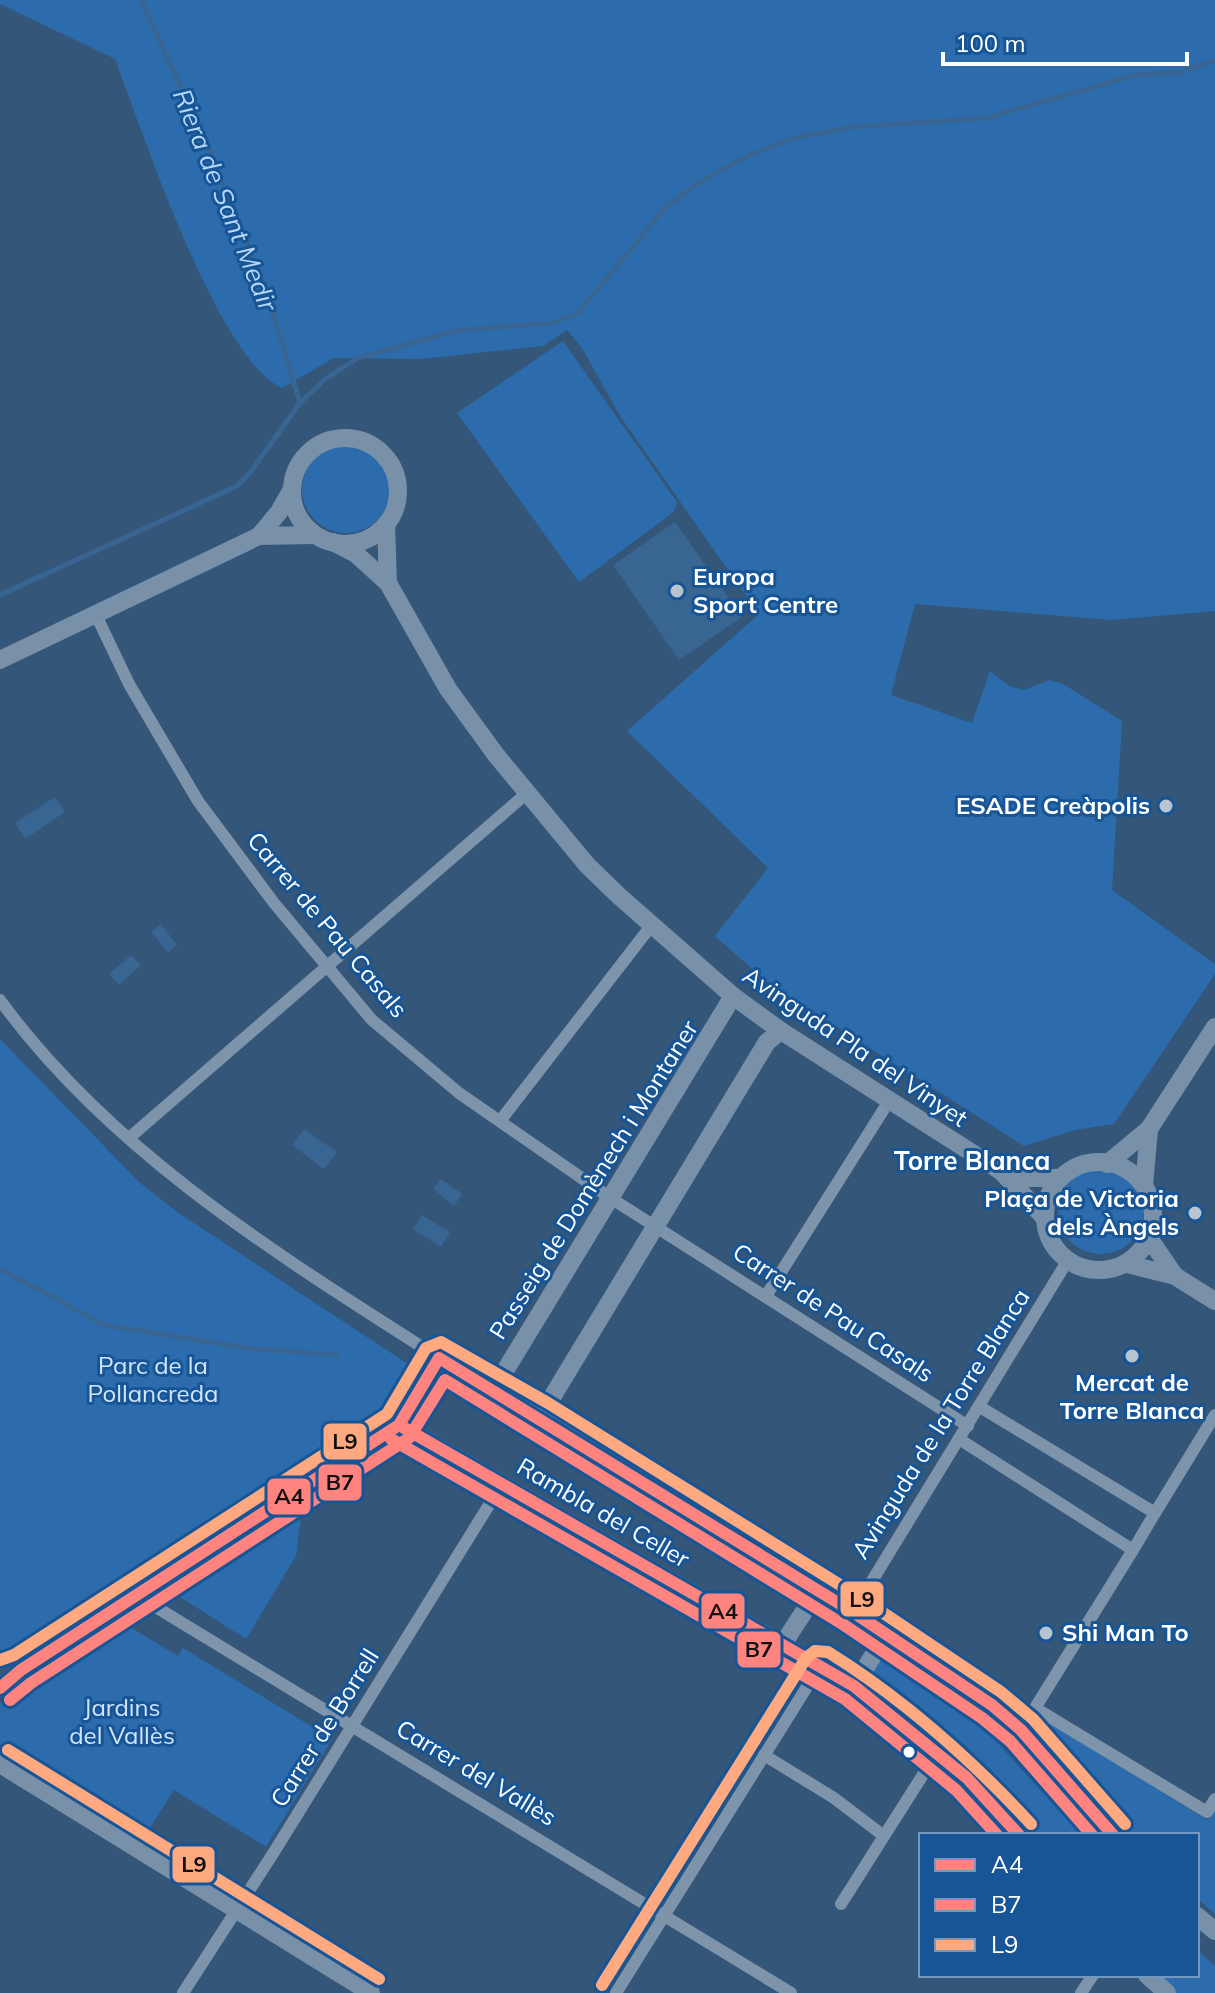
<svg xmlns="http://www.w3.org/2000/svg" width="1215" height="1993" font-family="Mulish,sans-serif">
<rect width="100%" height="100%" fill="#345679"/>
<g fill="#2c6cac">
<path d="M0 0H1215V611L1112 620 915 604 891 695 972 723 990 671 1009 686 1024 690 1049 680 1063 684 1122 721 1112 890 1215 964V974L1114 1124 1075 1130 1024 1146 768 983 715 936 768 868 627 731 759 614 620 416 582 348 567 330 543 346 421 359 334 358 282 388C217 359 142 130 115 59L0 4Z"/>
<path d="M563 341 677 502 674 512 579 582 457 413Z"/>
<circle cx="346" cy="489" r="44"/>
<path d="M0 1039 139 1182 177 1212 420 1372 394 1415 368 1424 105 1594 96 1593 0 1660Z"/>
<circle cx="1101" cy="1211" r="43"/>
<path d="M303 1500 296 1556 246 1639 169 1590Z"/>
<path d="M123 1623 178 1656 183 1648 332 1739 266 1847 174 1790 146 1834 0 1744V1703Z"/>
<path d="M880 1659 986 1730 1081 1835H1026L950 1750 866 1681Z"/>
<path d="M1044 1710 1048 1721 1207 1820 1215 1809V1914L1197 1898V1835H1126L1035 1724Z"/>
<path d="M1197 1950 1215 1966V1993H1176L1154 1975H1197Z"/>
</g>
<g fill="#396593">
<path d="M675 522 742 617 679 660 613 565Z"/>
<path d="M55 797 65 812 25 839 15 823Z"/>
<path d="M161 924 177 945 168 953 151 932Z"/>
<path d="M131 955 141 965 119 985 109 974Z"/>
<path d="M304 1129 337 1152 324 1169 292 1145Z"/>
<path d="M441 1179 462 1194 454 1206 433 1189Z"/>
<path d="M422 1215 450 1232 441 1247 413 1229Z"/>
</g>
<g fill="none" stroke-linecap="round" stroke-linejoin="round">
<g stroke="#396593" stroke-width="5">
<path d="M141 0 205 140 266 290 300 403"/>
<path d="M0 595 237 486 250 473 300 403 325 379 358 358 459 330 552 323 578 313 664 209 695 185 743 158 793 138 853 127 986 118 1136 75 1179 73 1215 60"/>
<path d="M0 1269 104 1325 247 1348 337 1355"/>
</g>
<g stroke="#7d94ab" stroke-width="12">
<path d="M96 615 129 684 198 801 274 903 372 1020 459 1093 609 1197 968 1426"/>
<path d="M0 1000C112 1154 282 1257 439 1358"/>
<path d="M500 1121 651 926"/>
<path d="M129 1138 527 793"/>
<path d="M766 1296 889 1101"/>
<path d="M959 1439 1133 1550 1155 1513 980 1407"/>
<path d="M1155 1513 1215 1415"/>
<path d="M1133 1550 1035 1708 1207 1812 1215 1799"/>
<path d="M136 1595 791 1993"/>
<path d="M853 1612 1068 1260"/>
<path d="M764 1755 834 1798 884 1836"/>
<path d="M841 1904 938 1751"/>
<path d="M183 1993 274 1852 502 1484"/>
<path d="M616 1993 820 1666"/>
<path d="M1081 1993 1093 1975"/>
</g>
<g stroke="#7890a8" stroke-width="18">
<circle cx="345" cy="491" r="53"/>
<path d="M386 524 388 583"/>
<path d="M259 536 314 535"/>
<path d="M333 542 356 554 388 583 448 689 496 755 587 865 619 896 733 996 781 1031 1002 1172 1044 1217"/>
<path d="M0 660 259 536 279 512 292 489"/>
<circle cx="1099" cy="1216" r="54"/>
<path d="M1107 1164 1149 1129 1215 1027"/>
<path d="M1004 1173 1024 1178H1060"/>
<path d="M1144 1186 1149 1129"/>
<path d="M1149 1238 1175 1276"/>
<path d="M1127 1264 1175 1276 1215 1301"/>
<path d="M494 1389 733 996"/>
<path d="M540 1417 767 1042 781 1031"/>
<path d="M399 1425 854 1686 967 1778 1019 1835"/>
<path d="M783 1644 818 1590"/>
<path d="M854 1686 886 1635"/>
<path d="M0 1688 21 1670 399 1425 439 1358 540 1417 853 1612 992 1705 1021 1730 1113 1835"/>
<path d="M0 1764 371 1993"/>
<path d="M1197 1916 1215 1931"/>
<path d="M1147 1975 1167 1993"/>
</g>
<g stroke="#175596" stroke-width="18">
<g id="bus-1">
<path d="M399 1425 854 1686 967 1778 1019 1835"/>
<path d="M0 1688 21 1670 399 1425 439 1358 853 1612 992 1705 1021 1730 1113 1835"/>
</g>
</g>
<g stroke="#175596" stroke-width="18">
<g id="bus-2">
<path d="M391 1439 845 1699 956 1790 997 1835"/>
<path d="M10 1700 31 1683 409 1438 445 1380 844 1625 982 1718 1010 1741 1092 1835"/>
</g>
</g>
<g stroke="#175596" stroke-width="18">
<g id="bus-3">
<path d="M0 1660 14 1655 387 1414 426 1348 441 1342 548 1403 861 1598 1001 1692 1033 1719 1125 1824"/>
<path d="M8 1750 379 1979"/>
<path d="M602 1985 806 1658 815 1651 828 1652C905 1700 970 1758 1031 1824"/>
</g>
</g>
<use href="#bus-1" stroke="#ff8480" stroke-width="12"/>
<use href="#bus-2" stroke="#ff8480" stroke-width="12"/>
<use href="#bus-3" stroke="#ffa980" stroke-width="12"/>
</g>
<g fill="#b8c4d0" stroke="#175596" stroke-width="3">
<circle cx="677" cy="591" r="8"/>
<circle cx="1166" cy="806" r="8"/>
<circle cx="1195" cy="1213" r="8"/>
<circle cx="1132" cy="1356" r="8"/>
<circle cx="1046" cy="1633" r="8"/>
</g>
<circle fill="#fff" stroke="#175596" stroke-width="3" cx="909" cy="1752" r="7"/>
<g text-anchor="middle" stroke-width="6" stroke-linejoin="round" paint-order="stroke">
<g font-size="24" font-weight="bold" fill="#fff" stroke="#175596" text-anchor="start">
<text x="693" y="585">Europa<tspan x="693" dy="28">Sport Centre</tspan></text>
<text x="1150" y="814" text-anchor="end">ESADE Creàpolis</text>
<text x="1179" y="1207" text-anchor="end">Plaça de Victoria<tspan x="1179" dy="28">dels Àngels</tspan></text>
<text x="1132" y="1391" text-anchor="middle">Mercat de<tspan x="1132" dy="28">Torre Blanca</tspan></text>
<text x="1062" y="1641">Shi Man To</text>
</g>
<g font-size="24" fill="#fff" stroke="#175596">
<text transform="translate(327 925) rotate(50)" y="8">Carrer de Pau Casals</text>
<text transform="translate(855 1047) rotate(34)" y="8">Avinguda Pla del Vinyet</text>
<text transform="translate(594 1180) rotate(-58)" y="8">Passeig de Domènech i Montaner</text>
<text transform="translate(833 1313) rotate(33)" y="8">Carrer de Pau Casals</text>
<text transform="translate(941 1424) rotate(-58)" y="8">Avinguda de la Torre Blanca</text>
<text transform="translate(603 1513) rotate(30)" y="8">Rambla del Celler</text>
<text transform="translate(325 1728) rotate(-58)" y="8">Carrer de Borrell</text>
<text transform="translate(476 1773) rotate(31)" y="8">Carrer del Vallès</text>
</g>
<g font-size="24" fill="#d0e6fc" stroke="#175596">
<text x="153" y="1374">Parc de la<tspan x="153" dy="28">Pollancreda</tspan></text>
<text x="122" y="1716">Jardins<tspan x="122" dy="28">del Vallès</tspan></text>
</g>
<g font-size="26" font-style="italic" fill="#b5d7f8" stroke="#175596">
<text transform="translate(225 200) rotate(68)" y="9">Riera de Sant Medir</text>
</g>
<g font-size="26" font-weight="bold" fill="#fff" stroke="#175596">
<text x="972" y="1170">Torre Blanca</text>
</g>
</g>
<g stroke="#175596" stroke-width="3">
<rect x="322" y="1422" width="46" height="39" rx="8" fill="#ffa980"/>
<rect x="317" y="1463" width="46" height="39" rx="8" fill="#ff8480"/>
<rect x="266" y="1477" width="46" height="39" rx="8" fill="#ff8480"/>
<rect x="839" y="1580" width="46" height="38" rx="8" fill="#ffa980"/>
<rect x="700" y="1592" width="46" height="38" rx="8" fill="#ff8480"/>
<rect x="736" y="1630" width="46" height="39" rx="8" fill="#ff8480"/>
<rect x="171" y="1845" width="45" height="39" rx="8" fill="#ffa980"/>
</g>
<g font-size="22" text-anchor="middle" font-weight="bold" fill="#111">
<text x="345" y="1449">L9</text>
<text x="340" y="1490">B7</text>
<text x="289" y="1504">A4</text>
<text x="862" y="1607">L9</text>
<text x="723" y="1619">A4</text>
<text x="759" y="1657">B7</text>
<text x="194" y="1872">L9</text>
</g>
<rect x="919" y="1833" width="280" height="144" fill="#175596" stroke="#7499c0" stroke-width="2"/>
<rect x="935" y="1859" width="40" height="12" fill="#ff8480" stroke="#7499c0" stroke-width="2"/>
<text x="991" y="1873" font-size="24" fill="#ffffff">A4</text>
<rect x="935" y="1899" width="40" height="12" fill="#ff8480" stroke="#7499c0" stroke-width="2"/>
<text x="991" y="1913" font-size="24" fill="#ffffff">B7</text>
<rect x="935" y="1939" width="40" height="12" fill="#ffa980" stroke="#7499c0" stroke-width="2"/>
<text x="991" y="1953" font-size="24" fill="#ffffff">L9</text>
<path d="M943 52v12h244v-12" fill="none" stroke="#ffffff" stroke-width="4"/>
<text x="955" y="52" font-size="24" fill="#ffffff" stroke="#175596" stroke-width="6" paint-order="stroke">100 m</text>
</svg>
